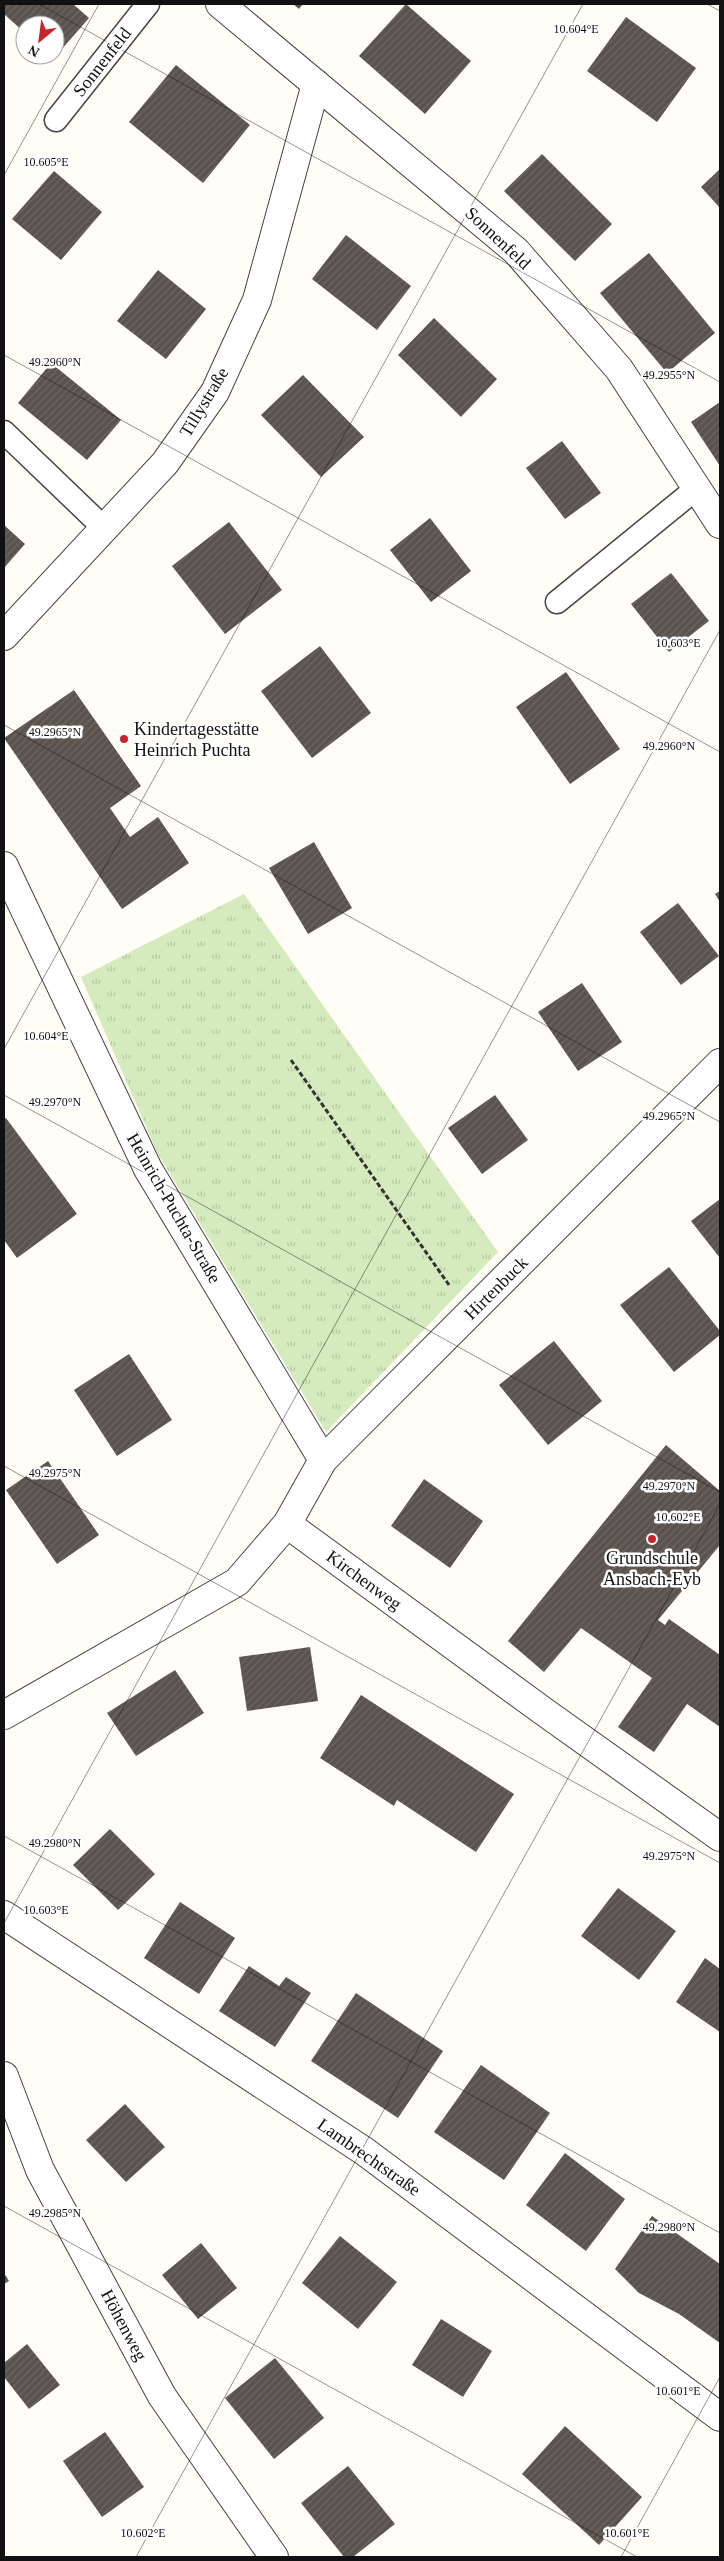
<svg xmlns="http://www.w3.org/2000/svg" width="724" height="2561" font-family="Georgia,serif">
<defs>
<pattern id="park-tufts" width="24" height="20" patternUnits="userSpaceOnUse" patternTransform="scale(1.25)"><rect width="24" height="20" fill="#d5ebbd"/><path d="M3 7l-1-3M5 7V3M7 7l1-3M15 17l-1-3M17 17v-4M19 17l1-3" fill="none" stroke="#b6c8a1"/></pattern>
<pattern id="building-hatch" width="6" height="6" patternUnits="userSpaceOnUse" patternTransform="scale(1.25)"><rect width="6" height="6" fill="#5a524d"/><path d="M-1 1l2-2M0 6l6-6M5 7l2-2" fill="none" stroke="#6d6662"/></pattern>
</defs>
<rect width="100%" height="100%" fill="#fffdf5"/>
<path fill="url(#park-tufts)" d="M244 894 498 1252 326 1432 157 1152 81 977Z"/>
<g fill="url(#building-hatch)">
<path d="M4 4H73L89 18 54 58 50 55H55V25H25V33L4 14Z"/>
<path d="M293 4H303L299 9Z"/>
<path d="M406 4 471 61 425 114 359 56Z"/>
<path d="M626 17 696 68 657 122 587 71Z"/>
<path d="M176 65 250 125 203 183 129 122Z"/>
<path d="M542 154 612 224 575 261 504 191Z"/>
<path d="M720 169V208L701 187Z"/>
<path d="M54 171 102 212 61 260 12 219Z"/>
<path d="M346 235 411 286 377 330 312 279Z"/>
<path d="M649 253 715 333 667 373 600 293Z"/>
<path d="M158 270 206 309 166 359 117 321Z"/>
<path d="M434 318 497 379 461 417 398 355Z"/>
<path d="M51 363 121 420 87 460 18 403Z"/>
<path d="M303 375 364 437 321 477 261 415Z"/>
<path d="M720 402V466L691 422Z"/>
<path d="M562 441 601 493 565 519 526 468Z"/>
<path d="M430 518 471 571 431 602 390 550Z"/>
<path d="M229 522 282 590 225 634 172 566Z"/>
<path d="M4 525 25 544 4 568Z"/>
<path d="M671 573 709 621 669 652 631 604Z"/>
<path d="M320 646 371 713 312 758 261 691Z"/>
<path d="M566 672 620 749 570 784 516 707Z"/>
<path d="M74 690 141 786 110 808 130 837 158 817 189 863 122 909 4 738Z"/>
<path d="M314 842 352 908 308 934 269 868Z"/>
<path d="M720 891V902L715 894Z"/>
<path d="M678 903 719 956 681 985 640 932Z"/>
<path d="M582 983 622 1042 578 1071 538 1012Z"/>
<path d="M495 1095 528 1140 482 1174 448 1128Z"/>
<path d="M6 1118 77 1214 17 1258 4 1240V1119Z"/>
<path d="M720 1199V1258L691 1221Z"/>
<path d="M669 1267 720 1331V1335L674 1372 620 1305Z"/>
<path d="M554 1341 602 1401 548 1445 499 1385Z"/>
<path d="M129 1354 172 1420 117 1456 74 1390Z"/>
<path d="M666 1445 720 1491V1545L658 1620 665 1625 669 1619 720 1655V1727L687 1704 654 1752 618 1727 652 1678 581 1628 544 1672 508 1641Z"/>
<path d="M48 1461 99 1535 57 1564 6 1490Z"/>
<path d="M424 1479 483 1521 450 1568 391 1526Z"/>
<path d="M310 1647 318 1701 247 1711 239 1657Z"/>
<path d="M175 1670 204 1713 136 1756 107 1713Z"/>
<path d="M361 1695 514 1794 476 1852 397 1800 394 1806 320 1758Z"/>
<path d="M110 1829 155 1874 118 1910 73 1865Z"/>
<path d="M618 1888 676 1931 639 1980 581 1936Z"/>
<path d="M180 1902 235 1938 199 1994 144 1958Z"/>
<path d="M705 1958 720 1969V2032L676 2002Z"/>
<path d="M249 1966 279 1986 286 1977 311 1993 275 2047 219 2011Z"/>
<path d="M356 1993 443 2051 398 2118 311 2061Z"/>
<path d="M481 2065 550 2113 504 2180 434 2132Z"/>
<path d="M125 2104 165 2147 126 2182 86 2140Z"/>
<path d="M565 2153 625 2199 586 2251 526 2205Z"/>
<path d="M652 2216 720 2264V2343L679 2314 639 2293 615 2269Z"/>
<path d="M340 2236 397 2282 358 2329 302 2283Z"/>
<path d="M201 2243 237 2288 198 2319 162 2275Z"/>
<path d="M4 2273 9 2281 4 2284Z"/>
<path d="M441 2319 492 2351 463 2397 412 2365Z"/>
<path d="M27 2344 60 2385 29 2409 4 2377V2363Z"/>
<path d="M275 2358 324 2418 274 2459 225 2398Z"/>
<path d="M565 2426 642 2497 599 2545 522 2474Z"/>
<path d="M105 2432 144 2487 102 2517 63 2461Z"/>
<path d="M348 2466 395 2524 353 2557H344L301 2503Z"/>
</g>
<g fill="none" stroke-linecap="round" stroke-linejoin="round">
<g stroke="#444" stroke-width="25">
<g id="lane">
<path d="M56 120 148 4"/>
<path d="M4 432 105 529"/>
<path d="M557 602 697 488"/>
</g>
</g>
<g stroke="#444" stroke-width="30">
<g id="street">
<path d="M220 4 516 251 619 369 720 524"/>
<path d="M4 636 165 463 215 392 257 300 316 84"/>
<path d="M4 866 148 1169 323 1460"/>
<path d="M287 1524 543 1711 720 1837"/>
<path d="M4 1715 237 1582 287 1524 323 1460 720 1063"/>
<path d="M4 1915 364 2151 720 2417"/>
<path d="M4 2076 40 2170 162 2396 274 2557"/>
</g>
</g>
<path stroke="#333" stroke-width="3" stroke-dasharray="5 2.5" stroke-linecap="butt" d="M291 1060 449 1285"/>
<use href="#lane" stroke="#fff" stroke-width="22"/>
<use href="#street" stroke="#fff" stroke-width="28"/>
</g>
<path fill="none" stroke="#111" stroke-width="1" stroke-opacity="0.45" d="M39 4 720 382M707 4 720 11M4 175 99 4M4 355 720 752M4 725 720 1122M4 1049 583 4M4 1095 720 1492M4 1466 720 1863M4 1836 720 2233M4 1923 720 630M4 2206 637 2557M136 2557 720 1504M621 2557 720 2377"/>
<g fill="#c4262e" stroke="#fff" stroke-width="2">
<circle cx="124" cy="739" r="5"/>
<circle cx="652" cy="1539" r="5"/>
</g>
<g text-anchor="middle" stroke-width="5" stroke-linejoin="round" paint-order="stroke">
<g font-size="18" fill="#111" stroke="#fff">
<text transform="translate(102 62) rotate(-52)" y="6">Sonnenfeld</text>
<text transform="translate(498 238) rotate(43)" y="6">Sonnenfeld</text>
<text transform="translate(204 402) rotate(-59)" y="6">Tillystraße</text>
<text transform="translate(174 1208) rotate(60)" y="6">Heinrich-Puchta-Straße</text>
<text transform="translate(496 1288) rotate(-45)" y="6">Hirtenbuck</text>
<text transform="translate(364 1580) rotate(36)" y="6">Kirchenweg</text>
<text transform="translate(369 2157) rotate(35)" y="6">Lambrechtstraße</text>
<text transform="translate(124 2325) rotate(62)" y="6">Höhenweg</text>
</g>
<g font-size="18" fill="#111" stroke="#fff" text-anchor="start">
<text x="134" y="735">Kindertagesstätte<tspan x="134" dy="21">Heinrich Puchta</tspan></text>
<text x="652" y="1564" text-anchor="middle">Grundschule<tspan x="652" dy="21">Ansbach-Eyb</tspan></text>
</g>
</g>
<g font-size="12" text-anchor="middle" fill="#111" stroke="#fff" stroke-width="5" stroke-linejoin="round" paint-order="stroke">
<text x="576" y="33">10.604°E</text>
<text x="46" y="166">10.605°E</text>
<text x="55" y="366">49.2960°N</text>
<text x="669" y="379">49.2955°N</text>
<text x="678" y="647">10.603°E</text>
<text x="55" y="736">49.2965°N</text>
<text x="669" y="750">49.2960°N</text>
<text x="46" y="1040">10.604°E</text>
<text x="55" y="1106">49.2970°N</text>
<text x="669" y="1120">49.2965°N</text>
<text x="55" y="1477">49.2975°N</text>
<text x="669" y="1490">49.2970°N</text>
<text x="678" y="1521">10.602°E</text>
<text x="55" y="1847">49.2980°N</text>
<text x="669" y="1860">49.2975°N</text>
<text x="46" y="1914">10.603°E</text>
<text x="55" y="2217">49.2985°N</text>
<text x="669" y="2231">49.2980°N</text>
<text x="678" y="2395">10.601°E</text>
<text x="143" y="2537">10.602°E</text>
<text x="627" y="2537">10.601°E</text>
</g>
<rect width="724" height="2561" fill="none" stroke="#111111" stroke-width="10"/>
<g transform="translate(40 40) rotate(209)"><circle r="24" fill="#ffffff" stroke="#a0a0a0"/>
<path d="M0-4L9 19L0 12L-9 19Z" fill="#c4262e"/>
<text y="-8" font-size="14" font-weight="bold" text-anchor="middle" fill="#111111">N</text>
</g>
</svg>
